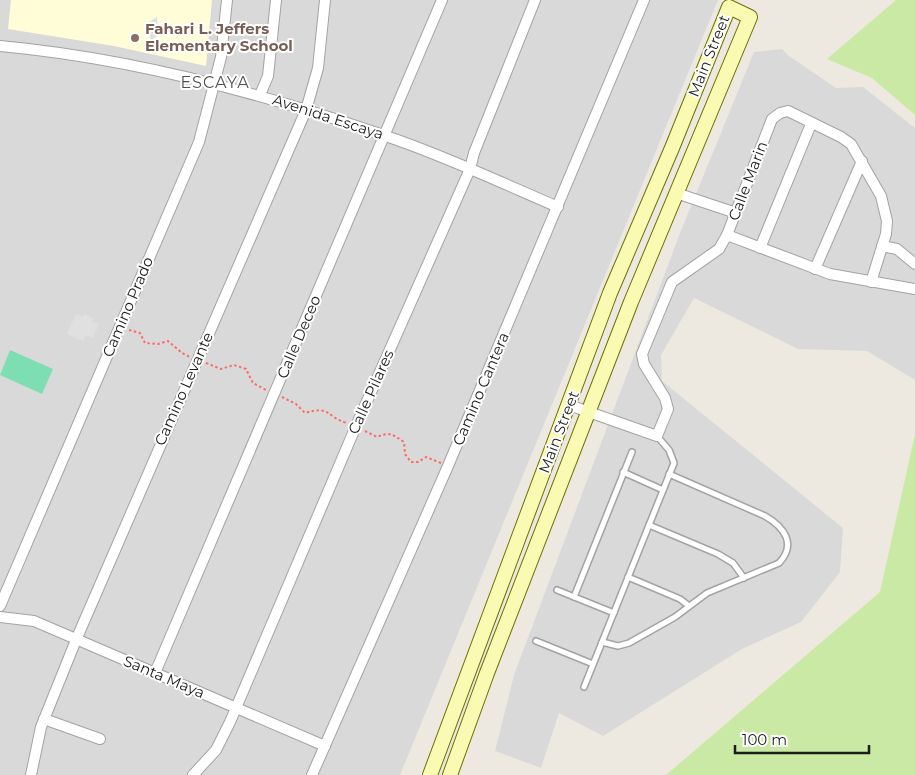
<svg xmlns="http://www.w3.org/2000/svg" width="915" height="775" font-family="Montserrat,sans-serif">
<rect width="100%" height="100%" fill="#ede9e1"/>
<g fill="#dad9d9">
<path d="M0 0H718L400 775H0Z"/>
<path d="M782 49 789 56 836 88 863 87 915 128V380L867 351 798 349 694 298 661 355 662 381 843 528 840 572 801 622 742 649 603 736 559 713 541 768 495 751 514 675 680 233 754 52Z"/>
</g>
<path fill="#fffdd8" d="M11 0H212L206 66 114 46 8 29Z"/>
<g fill="#cae9a5">
<path d="M896 0H915V115L872 78 827 59Z"/>
<path d="M915 434V775H666L880 592Z"/>
</g>
<path fill="#7ddeb4" d="M10 350 53 369 42 394 0 375Z"/>
<g fill="#e0e0e0">
<path d="M157 17 158 36 150 41 149 22Z"/>
<path d="M76 314 83 317 84 314 93 318 92 321 99 324 93 338 86 335 83 341 67 334Z"/>
</g>
<g fill="none" stroke-linecap="round" stroke-linejoin="round">
<g stroke="#a3a3a3" stroke-width="8">
<g id="lane">
<path d="M623 472 663 490"/>
<path d="M649 525 718 554 733 563 744 578"/>
<path d="M628 577 680 599 689 606"/>
<path d="M557 590 614 613"/>
<path d="M574 597 632 452"/>
<path d="M536 641 593 664"/>
<path d="M602 642 618 646 629 643 675 617 707 593 779 563C797 544 784 527 765 516L669 474"/>
<path d="M584 687 674 463 669 450 657 436"/>
</g>
</g>
<g stroke="#a3a3a3" stroke-width="12">
<g id="street">
<path d="M0 46C131 58 259 92 383 135 442 155 500 182 558 207"/>
<path d="M260 95 268 76 276 0"/>
<path d="M676 193 736 213"/>
<path d="M727 235 830 274 915 289"/>
<path d="M882 246 897 249 915 264"/>
<path d="M760 248 811 124"/>
<path d="M815 269 862 161"/>
<path d="M569 405 657 436 668 409 665 398 644 364 642 354 672 282 719 249 727 235 772 119 780 113 788 111 841 137 851 144 881 196 887 221 886 234 871 282"/>
<path d="M0 606 199 142 221 57 227 0"/>
<path d="M0 617 34 621 325 746"/>
<path d="M155 673 442 0"/>
<path d="M44 719 100 739"/>
<path d="M31 775 41 727 76 640 306 110 318 68 325 0"/>
<path d="M193 775 216 750 230 722 356 426 470 169 474 153 535 0"/>
<path d="M312 775 448 466 644 0"/>
</g>
</g>
<g stroke="#6b7203" stroke-width="16">
<path id="secondary" d="M430 775 610 293 672 148 729 7 750 17 631 302 487 673 450 775"/>
</g>
<g stroke="#fb6d64" stroke-width="2" stroke-dasharray="2.5 2.5" stroke-linecap="butt">
<path d="M129 330 140 333 145 343 158 344 168 341 182 353 190 357"/>
<path d="M206 363 221 369 234 365 246 369 253 383 266 390"/>
<path d="M282 397 296 404 305 413C331 405 326 417 347 423"/>
<path d="M365 431 377 437C390 431 393 435 404 442L405 454 411 462H418L426 457 441 463"/>
</g>
<use href="#lane" stroke="#fff" stroke-width="5"/>
<use href="#street" stroke="#fff" stroke-width="10"/>
<use href="#secondary" stroke="#fafab3" stroke-width="14"/>
</g>
<circle fill="#8d6e63" stroke="#fff" stroke-width="2" cx="135" cy="38" r="5"/>
<g text-anchor="middle" stroke-width="4" stroke-linejoin="round" paint-order="stroke">
<g font-size="15" font-weight="bold" fill="#785e54" stroke="#fff" text-anchor="start">
<text x="145" y="34">Fahari L. Jeffers<tspan x="145" dy="17">Elementary School</tspan></text>
</g>
<g font-size="15" fill="#1c1c1c" stroke="#fff">
<text transform="translate(709 56) rotate(-68)" y="5">Main Street</text>
<text transform="translate(328 117) rotate(18)" y="5">Avenida Escaya</text>
<text transform="translate(748 181) rotate(-69)" y="5">Calle Marin</text>
<text transform="translate(128 307) rotate(-67)" y="5">Camino Prado</text>
<text transform="translate(299 337) rotate(-67)" y="5">Calle Deceo</text>
<text transform="translate(184 389) rotate(-66)" y="5">Camino Levante</text>
<text transform="translate(481 389) rotate(-67)" y="5">Camino Cantera</text>
<text transform="translate(371 392) rotate(-66)" y="5">Calle Pilares</text>
<text transform="translate(559 432) rotate(-69)" y="5">Main Street</text>
<text transform="translate(164 677) rotate(23)" y="5">Santa Maya</text>
</g>
<g font-size="16" letter-spacing="1" fill="#4f4f4f" stroke="#fff">
<text x="215" y="88">ESCAYA</text>
</g>
</g>
<path d="M735 745v8h134v-8" fill="none" stroke="#1c1c1c" stroke-width="2.5"/>
<text x="742" y="745" font-size="15" fill="#1c1c1c" stroke="#ffffff" stroke-width="4" paint-order="stroke">100 m</text>
</svg>
